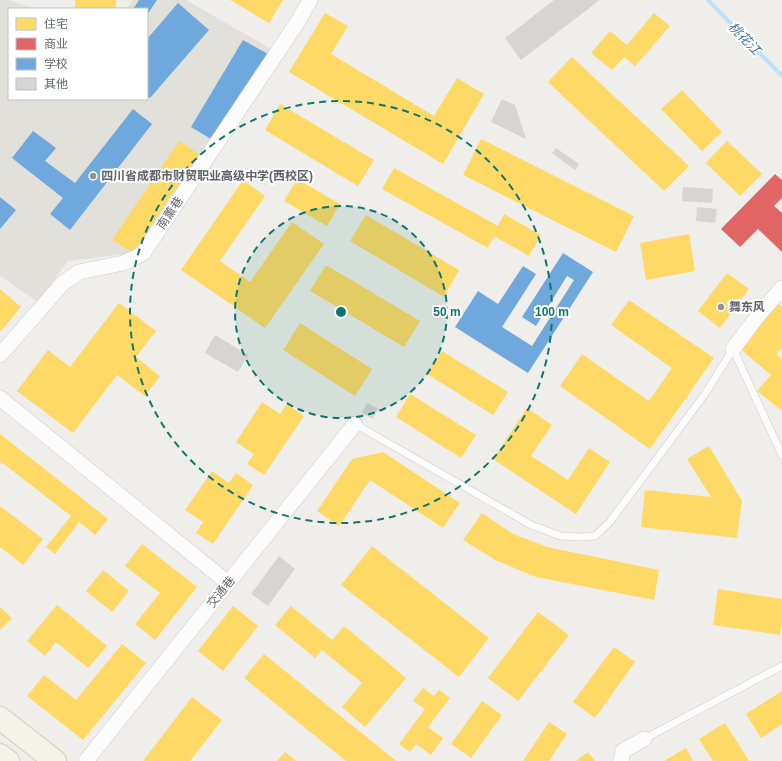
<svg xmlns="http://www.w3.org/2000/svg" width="782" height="761" font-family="Arial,'Noto Sans SC',sans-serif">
<rect width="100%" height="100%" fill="#efeeea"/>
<path fill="#e2e0da" d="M0 0H8L27 6 32 9H9V99H147V9H126L133 0H186L273 50 133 253 68 261 38 302 0 276Z"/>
<g fill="#ffd966">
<rect x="75" y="0" width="41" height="9"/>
<path d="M230 0H283L269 23Z"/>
<path d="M325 13 348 26 331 54 434 116 457 78 484 94 443 164 289 72Z"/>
<path d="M654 13 670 26 635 66 624 57 612 70 591 53 610 31 627 45Z"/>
<path d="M572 57 689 166 664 191 548 82Z"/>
<path d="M682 90 722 132 702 151 661 109Z"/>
<path d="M280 104 374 160 358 186 265 130Z"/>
<path d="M481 139 634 216 616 252 463 175Z"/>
<path d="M179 141 199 154 133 253 112 240Z"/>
<path d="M727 141 762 174 740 196 706 163Z"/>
<path d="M394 168 498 226 504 214 541 235 529 256 494 236 488 248 382 189Z"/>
<path d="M297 179 340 204 327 226 284 201Z"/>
<path d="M243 180 265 196 220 261 250 282 292 222 324 244 265 328 181 270Z"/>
<path d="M366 215 459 270 444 297 350 241Z"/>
<path d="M689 234 695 271 646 280 640 243Z"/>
<path d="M326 265 420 321 404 347 310 291Z"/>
<path d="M727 273 749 289 720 328 698 311Z"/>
<path d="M0 289 21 307 1 331 0 330Z"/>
<path d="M629 300 714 358 650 449 560 386 582 354 649 401 672 368 611 325Z"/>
<path d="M776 302 782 307V348L776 354 782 359V411L757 391 771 375 738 347Z"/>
<path d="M119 303 156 331 136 357 160 376 145 396 117 375 73 433 17 391 48 350 70 367Z"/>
<path d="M300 323 372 369 355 396 283 350Z"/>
<path d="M442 351 508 392 493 415 427 374Z"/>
<path d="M410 394 476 435 461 458 396 417Z"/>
<path d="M262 402 280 414 287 404 304 416 264 475 247 464 254 454 236 442Z"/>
<path d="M527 408 552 425 531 456 568 480 589 448 610 462 576 514 493 459Z"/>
<path d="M0 434 108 519 95 535 79 522 55 554 46 547 71 516 0 461Z"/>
<path d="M709 446 742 501 737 538 641 527 645 490 711 497 687 459Z"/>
<path d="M383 452 460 503 443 528 370 480 339 526 317 511 352 459Z"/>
<path d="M212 471 229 483 236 473 253 485 213 544 196 533 203 522 185 510Z"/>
<path d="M0 506 43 539 23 565 0 547Z"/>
<path d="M482 513 513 534 547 547 659 570 654 600 536 577 497 561 463 540Z"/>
<path d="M142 544 197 587 155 640 135 624 160 593 125 566Z"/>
<path d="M372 546 489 638 459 677 341 585Z"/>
<path d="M103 570 129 591 112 612 86 591Z"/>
<path d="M718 589 782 599V621L780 635 713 625Z"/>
<path d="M57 605 107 646 88 668 56 642 45 656 27 641Z"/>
<path d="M233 606 258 626 223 671 198 651Z"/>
<path d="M291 606 332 640 344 626 406 678 365 727 342 707 362 683 322 650 315 658 275 625Z"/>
<path d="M0 607 12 618 0 630Z"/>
<path d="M538 612 569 635 518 701 488 678Z"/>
<path d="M122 644 146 663 83 740 27 696 44 675 76 700Z"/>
<path d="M614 647 635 662 595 718 573 702Z"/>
<path d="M264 654 396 761H346L244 678Z"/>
<path d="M423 688 434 696 439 690 450 698 428 727 443 738 431 755 416 744 410 752 399 744 425 709 413 701Z"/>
<path d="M782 691V724L761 738 746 714Z"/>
<path d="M192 697 222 720 190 761H143Z"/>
<path d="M482 701 502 715 471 758 451 744Z"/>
<path d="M549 722 567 734 549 761H523Z"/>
<path d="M725 723 749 761H713L699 739Z"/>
<path d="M686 748 693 761H664Z"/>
<path d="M285 752 296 761H277Z"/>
<path d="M588 752 595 761H576Z"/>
</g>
<path fill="#e06666" d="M775 174 782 180V198L774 206 782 213V252L758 229 740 247 721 229Z"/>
<g fill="#6fa8dc">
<path d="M139 0H157L147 15V9H133Z"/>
<path d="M178 3 209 30 150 98 147 96V39Z"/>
<path d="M243 40 268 54 216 142 191 127Z"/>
<path d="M133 109 152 124 70 230 50 214 63 198 12 158 33 131 56 148 45 161 75 183Z"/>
<path d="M0 197 16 210 0 229Z"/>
<path d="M563 253 593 272 528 373 455 327 478 291 498 304 523 266 536 274 502 327 532 346 574 280 567 276 536 326 522 317Z"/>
</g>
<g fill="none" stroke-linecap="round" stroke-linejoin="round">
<path stroke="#bfe0f9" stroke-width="4" d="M708 0 782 76"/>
</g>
<g fill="#d6d5d3">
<path d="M554 0H600L521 60 505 38Z"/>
<path d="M502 99 515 105 526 139 491 122Z"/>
<path d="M556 148 579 164 575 170 552 153Z"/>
<path d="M683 187 713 189 712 203 682 201Z"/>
<path d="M697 207 717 209 715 223 696 221Z"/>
<path d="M215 335 248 355 238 372 205 353Z"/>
<path d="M367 403 378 408 373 419 362 413Z"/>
<path d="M279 556 295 569 268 606 251 594Z"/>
</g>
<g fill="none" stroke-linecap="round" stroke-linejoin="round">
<g stroke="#cbcccc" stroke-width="8">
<g id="service">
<path d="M733 349 782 455"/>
<path d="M355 424 531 525 561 536 582 537 595 536 609 523 705 394 733 349"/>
<path d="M644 739 782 666"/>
</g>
</g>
<g stroke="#cbcccc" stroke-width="16">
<g id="minor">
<path d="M733 349 757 317 782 288"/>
<path d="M0 355 63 283 79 272 123 263 135 258 144 252 297 23 310 0"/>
<path d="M0 398 228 583"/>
<path d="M86 761 355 424"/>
<path d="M621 761 623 751 644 739"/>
</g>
</g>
<g stroke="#d7ceb8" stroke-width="24">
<g id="primary">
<path d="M0 718 55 761"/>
<path d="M0 755 8 761"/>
</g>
</g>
<use href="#service" stroke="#fdfcfc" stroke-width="7"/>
<use href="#minor" stroke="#fdfcfc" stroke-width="15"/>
<use href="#primary" stroke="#f4f2e9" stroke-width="22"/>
</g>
<circle cx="341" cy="312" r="106" fill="#0f766e" fill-opacity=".12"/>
<g fill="none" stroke="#0f766e" stroke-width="2" stroke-dasharray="7 5">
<circle cx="341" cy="312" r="106"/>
<circle cx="341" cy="312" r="211"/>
</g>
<g fill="#919496" stroke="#fff" stroke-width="1.5">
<circle cx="93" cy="176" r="4"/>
<circle cx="721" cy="307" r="4"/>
</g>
<g text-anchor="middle" stroke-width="4" stroke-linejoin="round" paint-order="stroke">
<g font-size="12" font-weight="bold" fill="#5f6368" stroke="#fff" text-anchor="start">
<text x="101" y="180">四川省成都市财贸职业高级中学(西校区)</text>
<text x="729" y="311">舞东风</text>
</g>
<g font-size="12" fill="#5f6368" stroke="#fff">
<text transform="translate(170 213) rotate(-56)" y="4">南薰巷</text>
<text transform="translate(221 592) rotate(-51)" y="4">交通巷</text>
</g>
<g font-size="13" font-style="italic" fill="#4174aa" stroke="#fff">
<text transform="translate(745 38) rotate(46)" y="5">桃花江</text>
</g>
</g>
<circle cx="341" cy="312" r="6" fill="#0f766e" stroke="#fff" stroke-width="2"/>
<g font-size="12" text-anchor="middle" font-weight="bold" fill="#0f766e" stroke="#fff" stroke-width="4" stroke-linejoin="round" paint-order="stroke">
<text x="447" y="316">50 m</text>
<text x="552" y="316">100 m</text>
</g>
<rect x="8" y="8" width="140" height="92" fill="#ffffff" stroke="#bfc1c3"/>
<rect x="16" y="18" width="20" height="12" fill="#ffd966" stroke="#bfc1c3"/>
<text x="44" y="28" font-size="12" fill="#5f6368">住宅</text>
<rect x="16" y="38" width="20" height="12" fill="#e06666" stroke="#bfc1c3"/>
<text x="44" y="48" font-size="12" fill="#5f6368">商业</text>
<rect x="16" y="58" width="20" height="12" fill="#6fa8dc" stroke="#bfc1c3"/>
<text x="44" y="68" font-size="12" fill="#5f6368">学校</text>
<rect x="16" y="78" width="20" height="12" fill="#d6d5d3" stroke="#bfc1c3"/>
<text x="44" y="88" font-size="12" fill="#5f6368">其他</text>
</svg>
